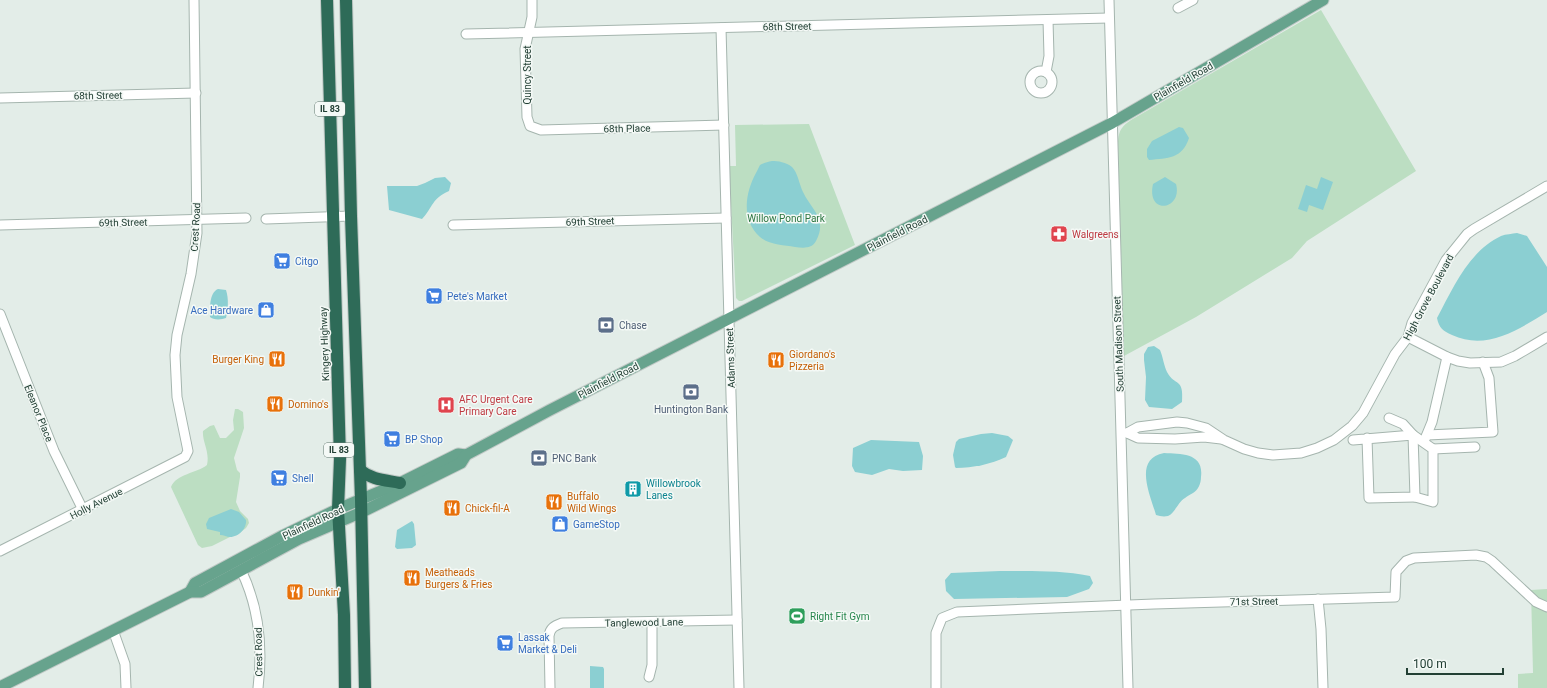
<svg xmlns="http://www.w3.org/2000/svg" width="1547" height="688" font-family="Roboto,sans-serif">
<rect width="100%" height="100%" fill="#e3ede8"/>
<g fill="#bcdec2">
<path d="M1321 10 1416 171 1307 241 1292 258 1196 317 1124 356 1118 141C1119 130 1122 126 1131 120Z"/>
<path d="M809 124 855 245 742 301H739L736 298 729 166H736L735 125Z"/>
<path d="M235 409H238L243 412 244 428 234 458 237 470 240 473V477L236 502 240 511 248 519 249 523 246 528 242 531 212 546 202 548 198 545 171 487C176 474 197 473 207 465 210 451 202 442 203 431L210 426 214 425 220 438H226L234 430 233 420Z"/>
<path d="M1547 589V688H1518V674L1533 673 1531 590Z"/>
</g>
<g fill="#8bcfd2">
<path d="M1179 127 1183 128 1189 138C1182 159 1168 158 1149 160L1147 157V149L1152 141Z"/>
<path d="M772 161C778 161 786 162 792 167 798 173 799 184 803 192 811 209 828 219 816 241 812 249 803 248 795 247 784 245 769 245 760 237 741 220 745 193 756 173 757 171 759 167 760 165 763 163 768 162 772 161Z"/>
<path d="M445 177 451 183 449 191C431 199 434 206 422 219L389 210 387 186H417L425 183 435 178Z"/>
<path d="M1165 177 1176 184C1183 210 1146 216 1153 184Z"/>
<path d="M1321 177 1333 182 1323 210 1309 205 1307 212 1298 209 1306 185 1317 189Z"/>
<path d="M1517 233 1527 236 1547 267V312C1518 330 1486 351 1452 335 1443 331 1439 328 1437 318 1453 288 1469 251 1501 236 1506 234 1512 234 1517 233Z"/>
<path d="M218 289 226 290C229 299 228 310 226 318 221 320 213 320 210 317 210 308 209 293 218 289Z"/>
<path d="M1154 346 1160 350C1163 357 1164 366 1167 372 1175 387 1184 377 1182 402L1172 409 1149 407 1145 400 1146 377 1144 360V354L1148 347Z"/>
<path d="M992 433 1008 436 1013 440 1006 457C991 464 973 468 956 468L955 467 953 455 956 442 959 439 981 434Z"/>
<path d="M871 440 919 442 923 456 922 470 903 471 889 469 872 475 855 472 852 466 853 448Z"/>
<path d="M1164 453C1182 454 1204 453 1201 477 1201 484 1198 490 1193 493 1190 495 1187 496 1185 498 1178 502 1175 513 1168 516 1163 517 1160 516 1156 515 1150 494 1133 459 1164 453Z"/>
<path d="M231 509 239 512 246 520C247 528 239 537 230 537 227 537 224 535 220 535V532L207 529 206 524 209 518Z"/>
<path d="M412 521 414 524 416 545 412 548 397 549 395 547 397 530Z"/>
<path d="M1000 571C1031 571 1060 570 1090 576L1093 583 1089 589 1067 597 954 599 946 591 945 580 951 573Z"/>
<path d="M590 666 603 667 604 669V688H590Z"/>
</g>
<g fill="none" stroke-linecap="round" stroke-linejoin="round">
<g stroke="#a5b5ae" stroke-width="11">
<g id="minor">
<path d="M532 0V17L525 49 527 117 530 126 541 130 724 125"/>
<path d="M1109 0 1128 688"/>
<path d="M1178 8 1193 0"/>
<path d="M721 28 739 688"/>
<path d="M466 34 1109 18"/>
<circle cx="1041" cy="82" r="11"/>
<path d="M1046 72 1049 56 1048 20"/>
<path d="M0 98 196 93"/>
<path d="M266 219 351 216"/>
<path d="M0 225 246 218"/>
<path d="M453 225 726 218"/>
<path d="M0 314 54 451 83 510"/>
<path d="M1408 337 1447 357 1458 361 1470 363 1501 362 1515 356 1547 337"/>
<path d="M1389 418 1403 424 1413 435 1433 449V502L1415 497"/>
<path d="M1127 433 1138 427 1177 422 1187 423 1206 428 1224 440 1244 449 1258 453 1273 455 1301 453 1317 448 1334 440 1352 426 1363 413 1395 354 1408 337 1412 323 1446 260 1467 234 1474 229 1547 186"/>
<path d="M1127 433 1138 438 1175 439 1204 437 1221 439"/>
<path d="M1427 435 1493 432 1489 378 1483 362"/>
<path d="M1425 439 1432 422 1447 357"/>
<path d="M1353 440 1413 435 1415 497 1369 498 1367 438"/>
<path d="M1433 449 1475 447"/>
<path d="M0 551 185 457 188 451 177 397 175 355 177 335 191 274 197 233 194 0"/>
<path d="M241 570C259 607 263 647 258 688"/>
<path d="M1318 599 1321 629 1323 688"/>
<path d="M113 630 125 664 126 688"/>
<path d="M649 677 652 665V622"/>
<path d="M550 688 549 636C550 628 554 626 562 623L737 620"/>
<path d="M936 688V633L942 618 957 612 1154 604 1395 597 1396 572 1406 561 1414 558 1476 555 1486 557 1492 561 1536 602 1547 607"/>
</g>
</g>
<g stroke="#c1c9c6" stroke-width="13">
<g id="major">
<path d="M190 592 195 583 282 536 338 509 400 483 458 454 466 455"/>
<path d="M0 687 190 592H201L299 539 362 512 461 463 466 455 550 410 1112 123 1323 0"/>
</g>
</g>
<g stroke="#c1c9c6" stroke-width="14">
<g id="highway">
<path d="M327 0 340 459 338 509 344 615 345 688"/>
<path d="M346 0 351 216 361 499 365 688"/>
<path d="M360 470C372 480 385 480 400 483"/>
</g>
</g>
<use href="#minor" stroke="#fff" stroke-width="9"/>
<use href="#major" stroke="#67a38d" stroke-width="11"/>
<use href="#highway" stroke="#2e6b58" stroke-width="12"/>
</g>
<defs>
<g id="pharmacy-square" transform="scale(0.9)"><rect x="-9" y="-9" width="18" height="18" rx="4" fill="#e0444e" stroke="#f4f9f6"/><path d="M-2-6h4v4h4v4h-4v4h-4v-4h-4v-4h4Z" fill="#fff"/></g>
<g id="supermarket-square" transform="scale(0.9)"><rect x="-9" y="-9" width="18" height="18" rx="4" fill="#3f7fe0" stroke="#f4f9f6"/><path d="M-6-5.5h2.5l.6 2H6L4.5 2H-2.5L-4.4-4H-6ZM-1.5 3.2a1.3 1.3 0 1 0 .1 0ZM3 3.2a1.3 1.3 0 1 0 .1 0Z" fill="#fff"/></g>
<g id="shop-square" transform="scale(0.9)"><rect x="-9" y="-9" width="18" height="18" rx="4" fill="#3f7fe0" stroke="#f4f9f6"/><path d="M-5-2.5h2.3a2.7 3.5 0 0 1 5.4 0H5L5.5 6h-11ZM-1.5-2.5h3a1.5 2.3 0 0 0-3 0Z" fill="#fff"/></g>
<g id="bank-square" transform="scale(0.9)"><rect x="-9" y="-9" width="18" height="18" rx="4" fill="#5c6f8a" stroke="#f4f9f6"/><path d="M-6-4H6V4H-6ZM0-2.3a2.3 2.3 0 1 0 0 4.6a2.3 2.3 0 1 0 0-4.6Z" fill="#fff"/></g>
<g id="restaurant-square" transform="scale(0.9)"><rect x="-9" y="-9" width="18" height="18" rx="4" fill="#e8710a" stroke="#f4f9f6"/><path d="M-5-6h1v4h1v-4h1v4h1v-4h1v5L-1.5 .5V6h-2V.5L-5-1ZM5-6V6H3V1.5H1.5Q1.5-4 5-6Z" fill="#fff"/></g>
<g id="hospital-square" transform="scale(0.9)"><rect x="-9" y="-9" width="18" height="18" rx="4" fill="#e0444e" stroke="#f4f9f6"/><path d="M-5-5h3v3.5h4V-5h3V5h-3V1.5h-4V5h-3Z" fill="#fff"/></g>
<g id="building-square" transform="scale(0.9)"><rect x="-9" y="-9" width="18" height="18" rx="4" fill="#0f9aa8" stroke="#f4f9f6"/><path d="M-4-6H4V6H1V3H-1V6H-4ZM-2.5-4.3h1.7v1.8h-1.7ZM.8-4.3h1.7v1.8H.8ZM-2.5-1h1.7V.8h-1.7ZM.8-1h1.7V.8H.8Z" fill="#fff"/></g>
<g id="stadium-square" transform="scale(0.9)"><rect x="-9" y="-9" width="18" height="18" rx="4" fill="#2e9e5b" stroke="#f4f9f6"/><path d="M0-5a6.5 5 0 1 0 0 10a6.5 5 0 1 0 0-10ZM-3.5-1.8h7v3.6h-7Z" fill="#fff"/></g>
</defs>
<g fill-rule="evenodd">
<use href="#pharmacy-square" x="1059" y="234"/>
<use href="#supermarket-square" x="282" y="261"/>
<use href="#supermarket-square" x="434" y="296"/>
<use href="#shop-square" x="266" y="310"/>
<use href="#bank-square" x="606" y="325"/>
<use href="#restaurant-square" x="277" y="359"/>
<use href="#restaurant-square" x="776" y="360"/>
<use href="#bank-square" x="691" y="392"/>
<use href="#restaurant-square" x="275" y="404"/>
<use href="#hospital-square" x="446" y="405"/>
<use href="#supermarket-square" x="392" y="439"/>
<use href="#bank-square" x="539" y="458"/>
<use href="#supermarket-square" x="279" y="478"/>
<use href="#building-square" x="633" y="489"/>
<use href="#restaurant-square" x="554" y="502"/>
<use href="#restaurant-square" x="452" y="508"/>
<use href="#shop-square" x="560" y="524"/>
<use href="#restaurant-square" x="412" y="578"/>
<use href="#restaurant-square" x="295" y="592"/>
<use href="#stadium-square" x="797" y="616"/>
<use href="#supermarket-square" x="505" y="643"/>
</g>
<g text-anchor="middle" stroke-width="3" stroke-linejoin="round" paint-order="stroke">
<g fill="#f4f9f6" stroke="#61776e" stroke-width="1">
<rect x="315" y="102" width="30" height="14" rx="3"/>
<rect x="324" y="443" width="30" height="14" rx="3"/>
</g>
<g font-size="9" font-weight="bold" fill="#223f34">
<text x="330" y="112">IL 83</text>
<text x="339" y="453">IL 83</text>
</g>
<g font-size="10" fill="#223f34" stroke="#f4f9f6">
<text transform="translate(787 26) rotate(-1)" y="4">68th Street</text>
<text transform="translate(527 75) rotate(-90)" y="4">Quincy Street</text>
<text transform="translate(1183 81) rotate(-30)" y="4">Plainfield Road</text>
<text transform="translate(98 95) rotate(-1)" y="4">68th Street</text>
<text transform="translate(627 128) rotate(-1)" y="4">68th Place</text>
<text transform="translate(590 221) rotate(-2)" y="4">69th Street</text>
<text transform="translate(123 222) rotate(-1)" y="4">69th Street</text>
<text transform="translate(195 227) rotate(-87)" y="4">Crest Road</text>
<text transform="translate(897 233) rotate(-27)" y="4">Plainfield Road</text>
<text transform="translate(1428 297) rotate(-62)" y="4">High Grove Boulevard</text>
<text transform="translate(324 344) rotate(-92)" y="4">Kingery Highway</text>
<text transform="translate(1118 344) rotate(-92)" y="4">South Madison Street</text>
<text transform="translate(730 358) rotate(-92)" y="4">Adams Street</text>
<text transform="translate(608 380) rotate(-27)" y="4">Plainfield Road</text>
<text transform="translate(39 413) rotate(68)" y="4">Eleanor Place</text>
<text transform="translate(96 503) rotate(-27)" y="4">Holly Avenue</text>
<text transform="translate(313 522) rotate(-25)" y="4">Plainfield Road</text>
<text transform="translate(1254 601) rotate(-1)" y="4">71st Street</text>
<text transform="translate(644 622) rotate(-1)" y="4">Tanglewood Lane</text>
<text transform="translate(258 652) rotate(-91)" y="4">Crest Road</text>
</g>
<g font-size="10" fill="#2c7641" stroke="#f4f9f6">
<text x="786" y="222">Willow Pond Park</text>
</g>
<g font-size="10" fill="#be3a42" stroke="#f4f9f6" text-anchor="start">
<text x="1072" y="238">Walgreens</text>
<text x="459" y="403">AFC Urgent Care<tspan x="459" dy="12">Primary Care</tspan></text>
</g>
<g font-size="10" fill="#366cbe" stroke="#f4f9f6" text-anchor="start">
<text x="295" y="265">Citgo</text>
<text x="447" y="300">Pete's Market</text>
<text x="253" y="314" text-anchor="end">Ace Hardware</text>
<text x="405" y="443">BP Shop</text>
<text x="292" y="482">Shell</text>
<text x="573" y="528">GameStop</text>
<text x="518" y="641">Lassak<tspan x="518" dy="12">Market &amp; Deli</tspan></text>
</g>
<g font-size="10" fill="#4e5e75" stroke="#f4f9f6" text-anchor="start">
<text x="619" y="329">Chase</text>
<text x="691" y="413" text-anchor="middle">Huntington Bank</text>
<text x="552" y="462">PNC Bank</text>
</g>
<g font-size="10" fill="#c56008" stroke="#f4f9f6" text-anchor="start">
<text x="789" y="358">Giordano's<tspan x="789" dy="12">Pizzeria</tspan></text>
<text x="264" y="363" text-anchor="end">Burger King</text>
<text x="288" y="408">Domino's</text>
<text x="567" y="500">Buffalo<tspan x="567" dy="12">Wild Wings</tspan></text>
<text x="465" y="512">Chick-fil-A</text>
<text x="425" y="576">Meatheads<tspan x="425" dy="12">Burgers &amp; Fries</tspan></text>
<text x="308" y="596">Dunkin'</text>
</g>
<g font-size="10" fill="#0d838f" stroke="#f4f9f6" text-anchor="start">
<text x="646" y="487">Willowbrook<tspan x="646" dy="12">Lanes</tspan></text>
</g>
<g font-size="10" fill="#27864d" stroke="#f4f9f6" text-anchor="start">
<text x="810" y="620">Right Fit Gym</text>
</g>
</g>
<path d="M1407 668v6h96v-6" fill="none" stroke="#223f34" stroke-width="2"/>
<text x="1413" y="668" font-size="12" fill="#223f34" stroke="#f4f9f6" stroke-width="3" paint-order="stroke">100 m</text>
</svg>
